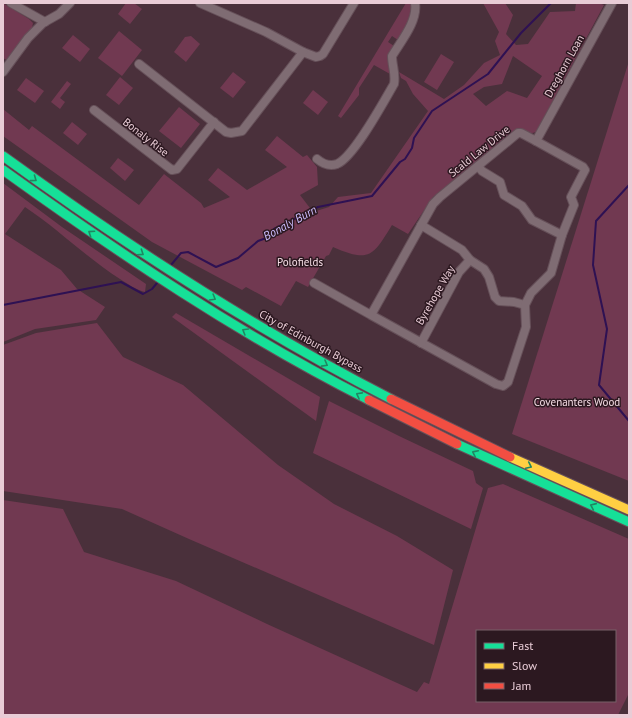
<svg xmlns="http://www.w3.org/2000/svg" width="632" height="718" font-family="'PT Sans',sans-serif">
<rect width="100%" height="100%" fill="#4a303b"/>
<g fill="#713951" fill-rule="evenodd">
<path d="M3 3 29 19 33 23 32 28 8 61 3 58Z"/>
<path d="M126 3H134L142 9 130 24 118 14Z"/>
<path d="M406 3 412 4 410 18 398 40 392 36 388 42 394 46 388 57 390 74 374 65 359 88V95L341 118 338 116Z"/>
<path d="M483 3H505L513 15 506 34 516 45 528 44 550 12 575 11 576 3H599L604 5 536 132 529 134 521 129 515 130 433 197 408 234 392 225C373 256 370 263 333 247L329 255 326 256 308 287 296 281 281 306 246 287 242 290 152 242 3 136V109L29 130 32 126 139 205 164 174 201 203 204 208 230 197 208 180 218 168 247 190 287 167 265 150 277 136 303 157 307 155 317 167 318 185 300 195 313 212 329 207 338 197 371 193 428 111 413 94 406 81 401 78 399 72 444 99 464 85 484 63 500 55 495 41 499 32ZM513 56 542 76 527 98 507 91 486 106 473 94 484 87 502 84Z"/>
<path d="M119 31 142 50 122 76 98 58Z"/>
<path d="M73 35 90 49 80 62 62 48Z"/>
<path d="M191 36 200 44 186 62 174 52 185 37Z"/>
<path d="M441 54 454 62 437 90 424 82Z"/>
<path d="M629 61V481L512 434Z"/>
<path d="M233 72 246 82 233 98 220 88Z"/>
<path d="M120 77 133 88 119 105 106 95Z"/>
<path d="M26 78 44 91 35 103 17 90Z"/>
<path d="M67 81 71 84 60 98 65 102 60 109 51 102Z"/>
<path d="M313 90 328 102 318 115 303 103Z"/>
<path d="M179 107 200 124 181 148 159 131Z"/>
<path d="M72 122 87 134 78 145 63 133Z"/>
<path d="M118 158 134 170 125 181 110 168Z"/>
<path d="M3 183 62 227 146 284 145 292C136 290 128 284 120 279 87 258 58 229 25 207L5 234 61 270 77 289 105 307 96 320 35 329 3 342Z"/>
<path d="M176 313 320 397 316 421 172 317Z"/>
<path d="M97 323 123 357 183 385 278 465 334 504 397 536 453 570 434 645 189 539 122 509 3 491V345L36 333Z"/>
<path d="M329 401 399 436 473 471 476 483 483 488 471 529 313 453Z"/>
<path d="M503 484 629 539V693L618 715H3V500L63 509 84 552 176 581 267 624 417 692 424 682 429 684 488 488ZM477 631H615V701H477Z"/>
</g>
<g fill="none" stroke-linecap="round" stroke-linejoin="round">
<g stroke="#2e1153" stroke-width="2">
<path d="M629 185 596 221 593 265 607 329 599 385 629 421"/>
<path d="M171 265 181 253 188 252 216 267 238 258 258 241 269 237 274 229 318 207 372 196 400 162 405 159 412 148 414 138 432 111 488 74 521 33 551 3"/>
<path d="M3 305 121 282 143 294 152 289 157 283"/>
</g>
<g stroke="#665059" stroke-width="10">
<g id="street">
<path d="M11 3 45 22"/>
<path d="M200 3 266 32 303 52 316 57 320 56 323 54 354 3"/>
<path d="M139 64 226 132 231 133 242 131 303 52"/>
<path d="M3 72 28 38 43 23 59 14 70 3"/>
<path d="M94 110 172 170 177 169 214 122"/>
<path d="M536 141 612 3"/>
<path d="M317 159C323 164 329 167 337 164 354 157 384 101 394 84 396 74 392 66 392 56 401 41 418 21 415 3"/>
<path d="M478 166 482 171 500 182 504 195 522 206 532 220 562 235"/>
<path d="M421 225 462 250 470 260 484 269 489 277 495 297 499 301 514 302 525 305"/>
<path d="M314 283 371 315 433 204 440 197 518 133H521L536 141 583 167 585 170 571 197 574 205 562 235 551 273 531 293 525 305 526 327 508 382 503 386 496 384 371 315"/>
<path d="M421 343 459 272 470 260"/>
</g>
</g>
<g stroke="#665059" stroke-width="11">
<g id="fast">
<path d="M3 156C127 246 255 329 391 399"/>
<path d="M3 170C120 254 240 335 369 400"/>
<path d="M457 444 629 522"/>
</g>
</g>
<g stroke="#665059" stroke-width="11">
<path id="slow" d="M510 457 629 510"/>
</g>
<g stroke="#665059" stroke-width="11">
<g id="jam">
<path d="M391 399 510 457"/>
<path d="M369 400 457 444"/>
</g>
</g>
<use href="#street" stroke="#7f6c73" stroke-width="8"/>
<use href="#fast" stroke="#16e098" stroke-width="9"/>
<use href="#slow" stroke="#ffcf43" stroke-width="9"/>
<use href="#jam" stroke="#f24e42" stroke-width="9"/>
</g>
<defs><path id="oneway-chevron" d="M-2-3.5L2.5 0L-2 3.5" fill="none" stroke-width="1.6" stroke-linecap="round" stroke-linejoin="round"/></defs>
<g stroke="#208662">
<use href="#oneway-chevron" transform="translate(34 179) rotate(36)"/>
<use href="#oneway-chevron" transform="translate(91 233) rotate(-146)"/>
<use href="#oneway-chevron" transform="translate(141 253) rotate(34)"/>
<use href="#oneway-chevron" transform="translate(213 298) rotate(31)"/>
<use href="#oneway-chevron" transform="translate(245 331) rotate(-149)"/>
<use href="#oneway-chevron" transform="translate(325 364) rotate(29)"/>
<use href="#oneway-chevron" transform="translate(359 395) rotate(-152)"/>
<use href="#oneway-chevron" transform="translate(475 453) rotate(-154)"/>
<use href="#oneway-chevron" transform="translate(529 466) rotate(25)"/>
<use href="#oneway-chevron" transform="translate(593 506) rotate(-156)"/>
</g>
<g text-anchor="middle" stroke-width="3" stroke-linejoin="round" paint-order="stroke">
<g font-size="11" fill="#e9ccd6" stroke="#2c1820">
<text transform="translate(564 66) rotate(-61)" y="4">Dreghorn Loan</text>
<text transform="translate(146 137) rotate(38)" y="4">Bonaly Rise</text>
<text transform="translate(479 151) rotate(-39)" y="4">Scald Law Drive</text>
<text transform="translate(435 295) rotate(-60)" y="4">Byrehope Way</text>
<text transform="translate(311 341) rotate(29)" y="4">City of Edinburgh Bypass</text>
</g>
<g font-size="11" fill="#f6dde5" stroke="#2c1820">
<text x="300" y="266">Polofields</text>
<text x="577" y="406">Covenanters Wood</text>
</g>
<g font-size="12" font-style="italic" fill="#cabbfa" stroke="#2c1820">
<text transform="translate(290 223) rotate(-29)" y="4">Bonaly Burn</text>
</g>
</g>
<rect width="632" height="718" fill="none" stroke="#e9ccd6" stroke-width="8"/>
<rect x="476" y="630" width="140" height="72" fill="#2c1820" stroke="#786069"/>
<rect x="484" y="643" width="20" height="6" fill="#16e098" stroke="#786069"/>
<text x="512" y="650" font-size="12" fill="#e9ccd6">Fast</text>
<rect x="484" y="663" width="20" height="6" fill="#ffcf43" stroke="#786069"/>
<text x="512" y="670" font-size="12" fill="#e9ccd6">Slow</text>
<rect x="484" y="683" width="20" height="6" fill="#f24e42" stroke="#786069"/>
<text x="512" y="690" font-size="12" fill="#e9ccd6">Jam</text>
</svg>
